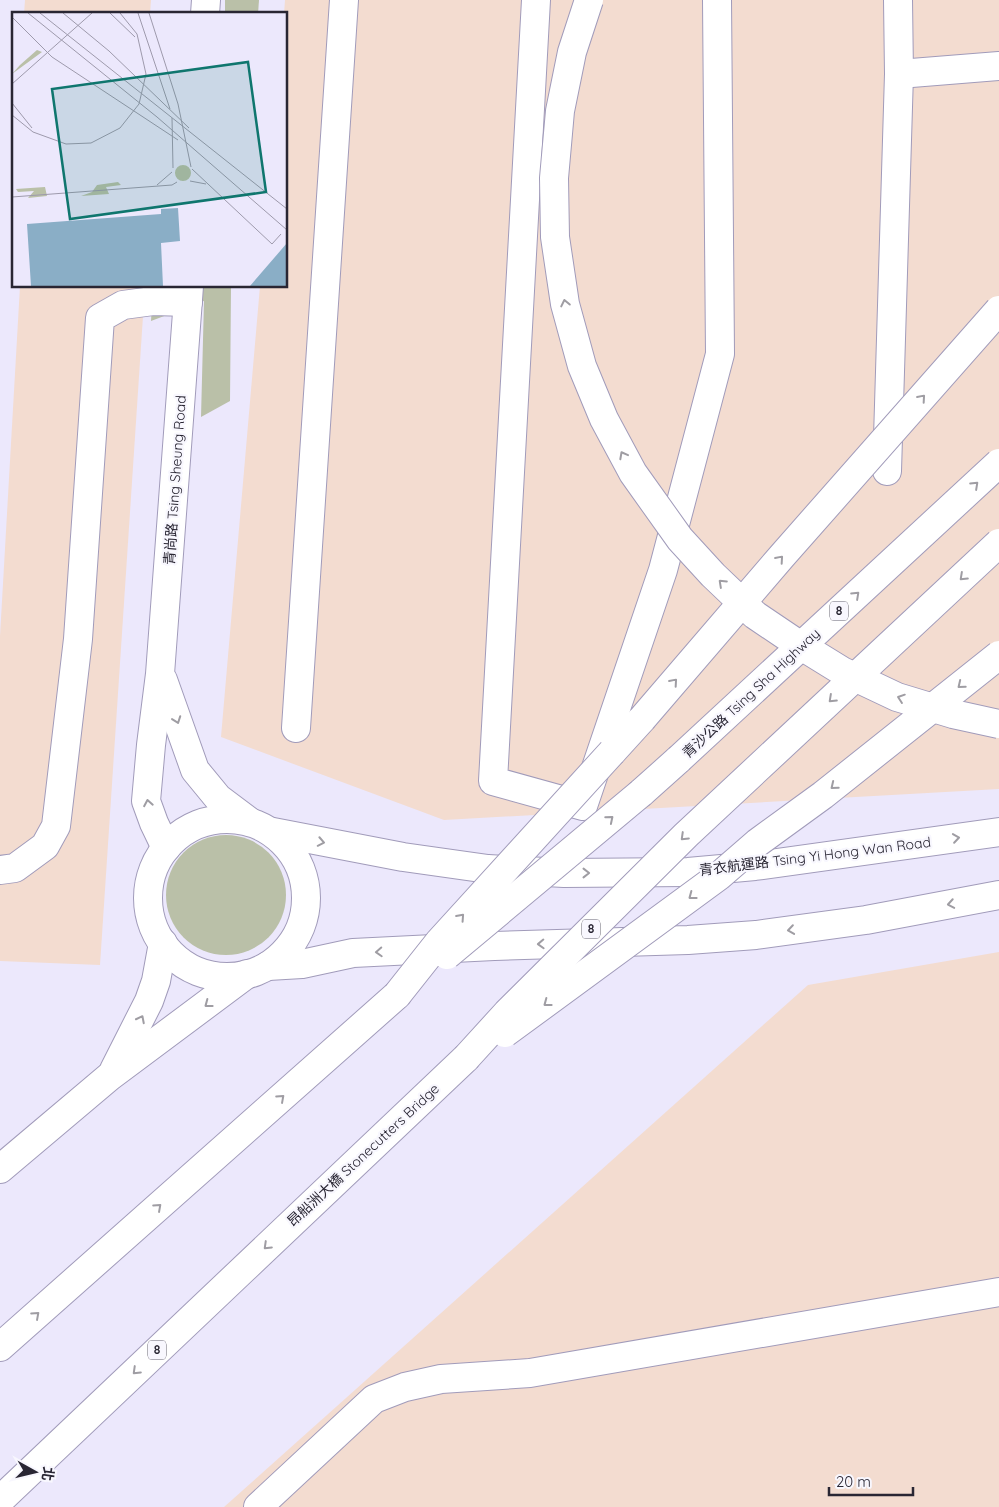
<svg xmlns="http://www.w3.org/2000/svg" width="999" height="1507" font-family="Quicksand,'Noto Sans TC',sans-serif">
<rect width="100%" height="100%" fill="#ece8fc"/>
<g fill="#f3dcd0">
<path d="M25 0H151L150 14H24Z"/>
<path d="M285 0H999V789L444 820 221 737 260 286H286V14H284Z"/>
<path d="M20 286H145L100 965 0 961V636Z"/>
<path d="M999 952V1507H224L808 985Z"/>
</g>
<g fill="#bac0a8">
<path d="M225 0H259L258 14H225Z"/>
<path d="M153 286H231L230 401 201 417 204 301 151 321Z"/>
<circle cx="226" cy="895" r="60"/>
</g>
<g fill="none" stroke-linecap="round" stroke-linejoin="round">
<g stroke="#a19bba" stroke-width="30">
<g id="minor">
<path d="M536 0 493 781 583 806 663 570 720 354 717 0"/>
<path d="M205 14 206 0"/>
<path d="M899 74 999 66"/>
<path d="M887 471 899 74 898 0"/>
<path d="M163 680 195 770 218 798 250 822"/>
<path d="M296 728 344 0"/>
<circle cx="227" cy="898" r="79"/>
<path d="M273 832 403 857 488 869 564 873 688 872 755 866 999 832"/>
<path d="M166 848 154 823 146 801 151 745 160 674 189 286"/>
<path d="M0 870 15 868 45 846 56 826 78 639 100 318 123 305 153 301 188 302"/>
<path d="M268 966 302 964 353 953 494 946 688 940 756 935 866 920 999 895"/>
<path d="M114 1070 149 1001 156 981 163 943"/>
<path d="M0 1169 109 1077 247 974"/>
<path d="M258 1507 374 1399 405 1387 441 1379 530 1373 999 1292"/>
</g>
</g>
<g stroke="#a19bba" stroke-width="30">
<g id="highway">
<path d="M612 752 642 719"/>
<path d="M641 793 679 759"/>
<path d="M0 1347 397 995"/>
<path d="M0 1500 466 1058"/>
</g>
</g>
<use href="#minor" stroke="#fff" stroke-width="28"/>
<use href="#highway" stroke="#fff" stroke-width="28"/>
<g stroke="#a19bba" stroke-width="30" stroke-linecap="butt">
<g id="highway-bridge">
<path d="M589 0 572 52 560 111 554 178 555 237 565 304 582 366 604 419 633 473 680 539 713 575 755 615 795 642 842 671 897 697 953 714 999 724"/>
<path d="M642 719 782 556 999 310"/>
<path d="M679 759 999 463"/>
<path d="M447 955 641 793"/>
<path d="M397 995 439 942 612 752"/>
<path d="M505 1033 719 876 757 843 823 795 999 655"/>
<path d="M466 1058 507 1013 686 835 999 543"/>
</g>
</g>
<use href="#highway-bridge" stroke="#fff" stroke-width="28"/>
</g>
<defs><path id="oneway-chevron" d="M-2-3.5L2.5 0L-2 3.5" fill="none" stroke-width="1.6" stroke-linecap="round" stroke-linejoin="round" transform="scale(1.25)"/></defs>
<g stroke="#9f9da3">
<use href="#oneway-chevron" transform="translate(565 303) rotate(-102)"/>
<use href="#oneway-chevron" transform="translate(922 398) rotate(-49)"/>
<use href="#oneway-chevron" transform="translate(623 455) rotate(-118)"/>
<use href="#oneway-chevron" transform="translate(975 485) rotate(-43)"/>
<use href="#oneway-chevron" transform="translate(780 559) rotate(-49)"/>
<use href="#oneway-chevron" transform="translate(963 577) rotate(137)"/>
<use href="#oneway-chevron" transform="translate(722 583) rotate(-137)"/>
<use href="#oneway-chevron" transform="translate(856 595) rotate(-43)"/>
<use href="#oneway-chevron" transform="translate(674 682) rotate(-49)"/>
<use href="#oneway-chevron" transform="translate(961 685) rotate(141)"/>
<use href="#oneway-chevron" transform="translate(901 698) rotate(-161)"/>
<use href="#oneway-chevron" transform="translate(832 699) rotate(137)"/>
<use href="#oneway-chevron" transform="translate(177 720) rotate(70)"/>
<use href="#oneway-chevron" transform="translate(834 786) rotate(141)"/>
<use href="#oneway-chevron" transform="translate(148 803) rotate(-100)"/>
<use href="#oneway-chevron" transform="translate(610 819) rotate(-40)"/>
<use href="#oneway-chevron" transform="translate(684 837) rotate(136)"/>
<use href="#oneway-chevron" transform="translate(956 838) rotate(-8)"/>
<use href="#oneway-chevron" transform="translate(321 842) rotate(11)"/>
<use href="#oneway-chevron" transform="translate(586 873)"/>
<use href="#oneway-chevron" transform="translate(692 896) rotate(143)"/>
<use href="#oneway-chevron" transform="translate(951 904) rotate(170)"/>
<use href="#oneway-chevron" transform="translate(461 917) rotate(-48)"/>
<use href="#oneway-chevron" transform="translate(791 930) rotate(172)"/>
<use href="#oneway-chevron" transform="translate(541 944) rotate(178)"/>
<use href="#oneway-chevron" transform="translate(379 952) rotate(177)"/>
<use href="#oneway-chevron" transform="translate(547 1003) rotate(143)"/>
<use href="#oneway-chevron" transform="translate(208 1004) rotate(143)"/>
<use href="#oneway-chevron" transform="translate(141 1019) rotate(-63)"/>
<use href="#oneway-chevron" transform="translate(281 1098) rotate(-42)"/>
<use href="#oneway-chevron" transform="translate(158 1207) rotate(-42)"/>
<use href="#oneway-chevron" transform="translate(267 1246) rotate(136)"/>
<use href="#oneway-chevron" transform="translate(36 1315) rotate(-42)"/>
<use href="#oneway-chevron" transform="translate(136 1371) rotate(136)"/>
</g>
<g text-anchor="middle" stroke-width="4.5" stroke-linejoin="round" paint-order="stroke">
<g fill="#f8f7fe" stroke="#676570" stroke-width="1">
<rect x="830" y="601.5" width="18" height="19" rx="4"/>
<rect x="582" y="919.5" width="18" height="19" rx="4"/>
<rect x="148" y="1340.5" width="18" height="19" rx="4"/>
</g>
<g font-size="12" font-weight="bold" fill="#292633">
<text x="839" y="615">8</text>
<text x="591" y="933">8</text>
<text x="157" y="1354">8</text>
</g>
<g font-size="14" fill="#292633" stroke="#f8f7fe">
<text transform="translate(175 480) rotate(-86)" y="5">青尚路 Tsing Sheung Road</text>
<text transform="translate(751 693) rotate(-43)" y="5">青沙公路 Tsing Sha Highway</text>
<text transform="translate(815 856) rotate(-7)" y="5">青衣航運路 Tsing Yi Hong Wan Road</text>
<text transform="translate(363 1155) rotate(-43)" y="5">昂船洲大橋 Stonecutters Bridge</text>
</g>
</g>
<g transform="translate(12 12)">
<rect width="275" height="275" fill="#ece8fc"/>
<path d="M25 38 30 40 0 62 8 53ZM163 161a8 8 0 1 1 16 0a8 8 0 1 1-16 0ZM106 170 109 173 94 175 97 182 69 184 80 180 85 173ZM33 175 35 184 16 186 22 179 6 180 4 177Z" fill="#bac0a8"/>
<path d="M166 196 168 229 149 231 151 274H19L15 212 149 202V197ZM275 231V274H238Z" fill="#8aaec6"/>
<path fill="none" stroke="#9e9aac" stroke-width="1" d="M16 1 145 105 275 218M28 1 275 197M51 1 97 39 177 116M98 1 123 25M126 1 158 97M137 1 166 92 179 155M0 5 40 45 166 128M0 72 80 1M0 91 20 116M0 103 21 120 54 132 79 131 108 116 127 92 134 62 125 22 108 1M160 106 161 156M180 157 260 232 269 222M178 169 194 172M145 173 160 160M0 185 160 173 165 170"/>
<path fill="#0f766e" fill-opacity="0.15" stroke="#0f766e" stroke-width="2.5" d="M236 50 254 180 58 207 40 77Z"/>
<rect width="275" height="275" fill="none" stroke="#292633" stroke-width="2.5"/>
</g>
<g transform="translate(35 1472) rotate(98)" stroke="#f8f7fe" stroke-width="4" paint-order="stroke">
<path d="M0-4L9 19L0 12L-9 19Z" fill="#292633"/>
<text y="-8" font-size="14" font-weight="bold" text-anchor="middle" fill="#292633">北</text>
</g>
<path d="M829 1487v8h84v-8" fill="none" stroke="#292633" stroke-width="2.5"/>
<text x="836" y="1487" font-size="15" fill="#292633" stroke="#f8f7fe" stroke-width="4" paint-order="stroke">20 m</text>
</svg>
